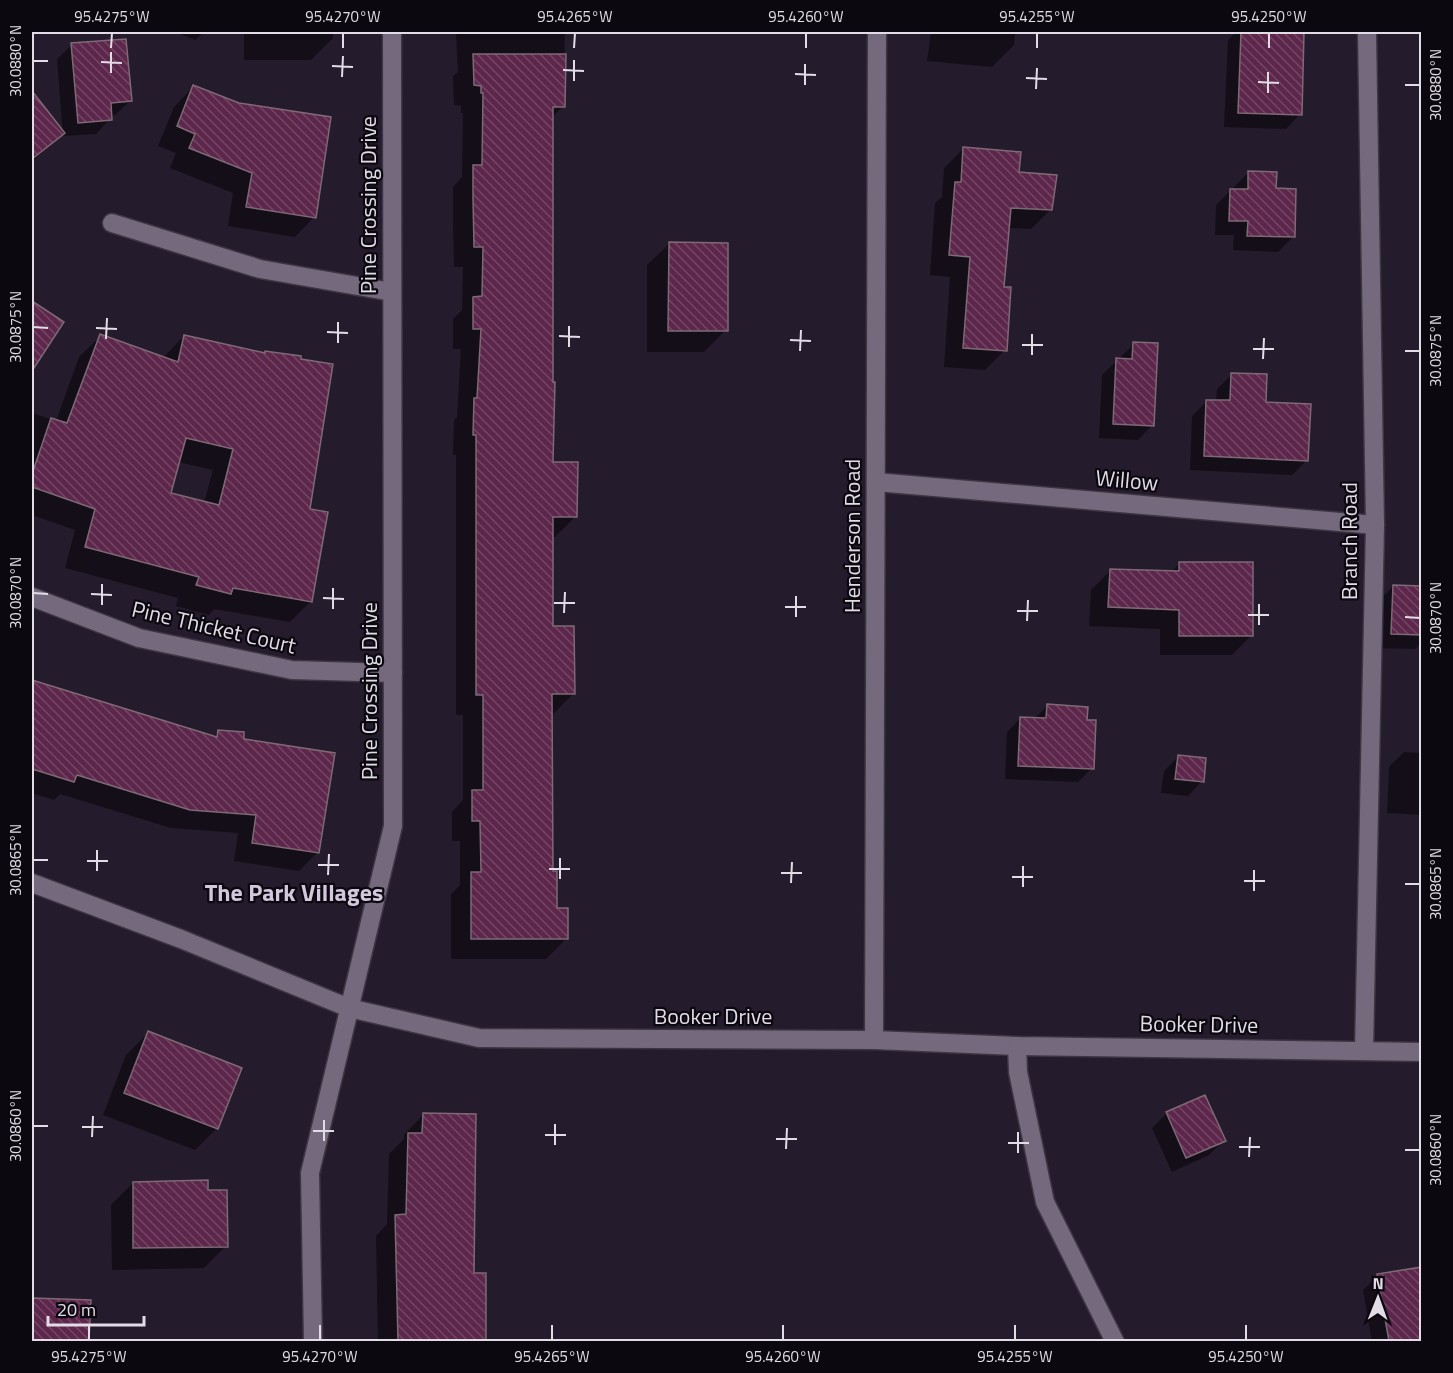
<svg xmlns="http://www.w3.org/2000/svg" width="1453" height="1373" font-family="'Titillium Web',sans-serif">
<defs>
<pattern id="building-back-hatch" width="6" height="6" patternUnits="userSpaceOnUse" patternTransform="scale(1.5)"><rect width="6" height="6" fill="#5d264b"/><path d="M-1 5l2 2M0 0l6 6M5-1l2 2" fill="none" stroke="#744565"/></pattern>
</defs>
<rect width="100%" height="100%" fill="#241b2c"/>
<g fill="#0007" fill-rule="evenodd">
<path d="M175 32H204L195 40Z"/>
<path d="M244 32H333V38L311 60H244Z"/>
<path d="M456 32H565L563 106 552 118 551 464 576 516 555 537H552L551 628 574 693 553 714H550L551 873 555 910 566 939 546 959H451V894L460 885V841H452V812L463 800V715H456V455H453L454 420 457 417 461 349H453V319L462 310 463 267H454L453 220V187L462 177 463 113H461V106L454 105 453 76 458 72Z"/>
<path d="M931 32H1015L1014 45 992 67 927 61Z"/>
<path d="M1236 32H1303L1300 114 1286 129 1224 127 1228 40Z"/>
<path d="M72 45 130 101 115 115 110 116V119L96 134 63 136 57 59Z"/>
<path d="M193 87 314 217 295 237 228 226 233 193 170 168 176 153 158 146 174 107Z"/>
<path d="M32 93 63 133 32 162Z"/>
<path d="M964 148 1018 173 1051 209 1031 229 1008 228 1003 288 1005 350 985 370 944 367 950 277 930 275 935 203 942 197 944 168Z"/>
<path d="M1249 172 1293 237 1278 252 1233 250 1234 235H1215L1216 205 1231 190 1234 191V187Z"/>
<path d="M669 244 726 330 704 352H647V265Z"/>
<path d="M32 303 62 322 32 368Z"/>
<path d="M101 336 163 358 184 336 308 510 311 601 290 622 214 609 209 615 176 606 178 598 65 568 75 530 32 515V413L56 421 79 357ZM178 462 213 470 204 503 170 494Z"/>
<path d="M1134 344 1152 425 1138 440 1099 438 1102 375Z"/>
<path d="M1231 375 1264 404 1307 460 1292 475 1190 470 1192 416 1207 401 1216 402 1217 389Z"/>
<path d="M1180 563 1252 635 1232 655H1160V629L1089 626 1091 590 1111 570 1171 572Z"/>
<path d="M1393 586 1422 587V643L1415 649 1377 648 1379 601Z"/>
<path d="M33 682 213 737 218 732 242 740 318 852 299 871 234 861 238 833 171 828 60 794 54 800 32 793Z"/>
<path d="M1047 706 1085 721 1092 768 1078 782 1005 779 1007 732 1021 718 1034 719Z"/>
<path d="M1404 752 1422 753V815L1387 813 1389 767Z"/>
<path d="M1178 757 1202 781 1188 796 1161 793 1164 771Z"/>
<path d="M148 1033 217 1128 195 1150 103 1115 126 1055Z"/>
<path d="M1167 1113 1224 1140 1209 1155 1172 1172 1152 1128Z"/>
<path d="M423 1115 473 1275 484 1342H378L376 1236 387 1224 389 1154 404 1139V1135Z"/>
<path d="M133 1183 207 1192 226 1246 204 1268 112 1270 111 1205Z"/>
<path d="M1422 1275V1342H1372L1363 1290 1378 1276Z"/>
<path d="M32 1299 89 1301 88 1342H32Z"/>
</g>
<g fill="url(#building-back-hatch)" stroke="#7e6975" stroke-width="1.5" fill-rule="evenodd">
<path d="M1241 32H1304L1302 115 1238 113Z"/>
<path d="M126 39 132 101 111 103 112 120 78 123 71 43Z"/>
<path d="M473 54H566L565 107H553V382H555L553 462H578L577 517H553V626H574L575 694H552L553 871H557V908H568V939H471V872H481L480 821H472V790H483V695H476V435H473L474 398H477L481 329H473V297L482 296 483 247H474L473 199V165H482L483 93H481V86L474 85Z"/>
<path d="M193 85 239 103 331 117 316 218 246 207 252 173 189 148 195 134 177 126Z"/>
<path d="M32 91 65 133 32 159Z"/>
<path d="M963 147 1021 152 1019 172 1057 175 1052 210 1011 208 1004 287H1011L1007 351 963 348 970 257 949 255 955 182H961Z"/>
<path d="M1248 171 1277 172 1276 188 1296 189 1295 237 1247 236 1248 221H1229L1230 189H1248Z"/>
<path d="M669 242 728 243V331H668Z"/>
<path d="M32 301 64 322 32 371Z"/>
<path d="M100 334 178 362 184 335 265 353V351L301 356V359L333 364 310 509 328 512 312 602 233 588 231 594 196 585 199 577 85 547 95 509 32 487V474L51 418 67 423ZM186 438 233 449 219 505 171 493Z"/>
<path d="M1133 342 1158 343 1154 426 1113 424 1116 358 1132 359Z"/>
<path d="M1231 373 1267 374 1266 402 1311 404 1308 461 1204 456 1206 400H1230Z"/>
<path d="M1179 562H1253V636H1179V610L1108 607 1110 569 1179 571Z"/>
<path d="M1393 585 1422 586V635L1391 634Z"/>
<path d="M32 680 217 737 218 730 244 732V739L335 753 319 853 252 843 256 815 190 810 77 775 74 782 32 769Z"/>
<path d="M1047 704 1088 707 1087 720H1096L1094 769 1018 766 1020 717 1046 718Z"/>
<path d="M1178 755 1206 758 1204 782 1175 779Z"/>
<path d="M148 1031 242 1068 218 1129 124 1093Z"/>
<path d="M1205 1095 1226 1141 1186 1158 1166 1112Z"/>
<path d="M423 1113 476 1114 474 1273H486V1341H398L395 1215 406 1214 408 1133H422Z"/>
<path d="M208 1180V1190H227L228 1247 133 1248V1182Z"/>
<path d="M1422 1267V1341H1389L1377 1274Z"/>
<path d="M32 1298 91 1300 89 1341H32Z"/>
</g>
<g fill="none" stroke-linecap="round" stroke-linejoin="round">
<g stroke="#3c3542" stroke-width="21">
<g id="minor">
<path d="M112 223 260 269 392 292"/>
<path d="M876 482 1375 525"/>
<path d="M32 597 139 638 292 670 393 673"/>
<path d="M32 883 181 939 349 1008 479 1038 874 1040 1017 1046 1422 1052"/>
<path d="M874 1040 877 32"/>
<path d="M1017 1046 1018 1072 1045 1202 1115 1342"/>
<path d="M1364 1051 1375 525 1367 32"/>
<path d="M313 1342 310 1173 393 826 392 32"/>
</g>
</g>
<use href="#minor" stroke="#74697d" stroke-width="18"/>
</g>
<path fill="none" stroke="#e2dce7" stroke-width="2" d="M111 48 112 33M343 48V33M574 48 575 33M806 48V33M1037 48V33M1269 48V33M33 61H48M101 62 122 63M332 66 353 67M563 70 584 71M111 73V52M795 74 816 75M342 77 343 56M1026 78 1047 79M574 81V60M1258 82 1279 83M805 85V64M1405 85H1420M1036 89 1037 68M1268 93V72M33 327 48 328M96 328 117 329M327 332 348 333M559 336 580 337M106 339 107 318M790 340 811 341M338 343V322M1022 345H1043M569 347V326M1253 349H1274M800 351 801 330M1405 351H1420M1032 355V334M1263 359 1264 338M33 593 48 594M91 594 112 595M323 598 344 599M554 603H575M102 605V584M785 607H806M333 609V588M1017 611H1038M564 613 565 592M1248 615H1269M796 617V596M1405 617 1420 618M1027 621 1028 600M1259 625V604M33 860H48M87 861H108M318 865H339M549 869H570M97 871V850M781 873H802M328 875 329 854M1012 877H1033M560 879V858M1244 881H1265M791 883 792 862M1405 884H1420M1023 887V866M1254 891V870M33 1126H48M82 1127H103M313 1131H334M545 1135H566M92 1137 93 1116M776 1139H797M324 1141V1120M1008 1143H1029M555 1145V1124M1239 1147H1260M786 1149 787 1128M1405 1150H1420M1018 1153V1132M1249 1157 1250 1137M89 1340V1325M320 1340V1325M552 1340V1325M783 1340V1325M1015 1340V1325M1246 1340V1325"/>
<g text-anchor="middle" stroke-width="4.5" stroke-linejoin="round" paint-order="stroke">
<g font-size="22" fill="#e2dce7" stroke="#0b080f">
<text transform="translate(368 205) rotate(-90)" y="8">Pine Crossing Drive</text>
<text transform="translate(1127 480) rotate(5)" y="8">Willow</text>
<text transform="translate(852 536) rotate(-90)" y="8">Henderson Road</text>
<text transform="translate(1349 541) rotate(-90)" y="8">Branch Road</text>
<text transform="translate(214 627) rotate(13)" y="8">Pine Thicket Court</text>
<text transform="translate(369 691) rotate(-90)" y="8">Pine Crossing Drive</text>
<text x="713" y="1024">Booker Drive</text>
<text transform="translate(1199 1024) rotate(1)" y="8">Booker Drive</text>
</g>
<g font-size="24" font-weight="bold" fill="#d3c7dd" stroke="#0b080f">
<text x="294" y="901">The Park Villages</text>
</g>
</g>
<rect width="1453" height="1373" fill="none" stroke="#0b080f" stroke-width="66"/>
<g transform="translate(1378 1298) rotate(1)" stroke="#0b080f" stroke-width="4.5" paint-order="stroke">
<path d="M0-4.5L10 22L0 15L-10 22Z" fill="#e2dce7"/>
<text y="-9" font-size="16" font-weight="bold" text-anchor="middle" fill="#e2dce7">N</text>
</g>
<path d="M48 1316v9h96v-9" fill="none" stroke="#e2dce7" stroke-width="3"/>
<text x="57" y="1316" font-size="18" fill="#e2dce7" stroke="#0b080f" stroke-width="4.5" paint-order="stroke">20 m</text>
<rect x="33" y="33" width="1387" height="1307" fill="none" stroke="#e2dce7" stroke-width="2"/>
<g font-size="15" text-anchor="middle" fill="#e2dce7">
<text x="112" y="22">95.4275°W</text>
<text x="343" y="22">95.4270°W</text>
<text x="575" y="22">95.4265°W</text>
<text x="806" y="22">95.4260°W</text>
<text x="1037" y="22">95.4255°W</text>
<text x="1269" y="22">95.4250°W</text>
<text transform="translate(16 61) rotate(-90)" y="5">30.0880°N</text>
<text transform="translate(1436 85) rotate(-90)" y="5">30.0880°N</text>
<text transform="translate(16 327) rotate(-90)" y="5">30.0875°N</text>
<text transform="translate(1436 351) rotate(-90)" y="5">30.0875°N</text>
<text transform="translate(16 593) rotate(-90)" y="5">30.0870°N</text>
<text transform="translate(1436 618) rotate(-90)" y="5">30.0870°N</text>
<text transform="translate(16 860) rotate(-90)" y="5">30.0865°N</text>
<text transform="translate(1436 884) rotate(-90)" y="5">30.0865°N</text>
<text transform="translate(16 1126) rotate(-90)" y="5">30.0860°N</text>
<text transform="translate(1436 1150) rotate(-90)" y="5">30.0860°N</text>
<text x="89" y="1362">95.4275°W</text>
<text x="320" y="1362">95.4270°W</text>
<text x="552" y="1362">95.4265°W</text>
<text x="783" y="1362">95.4260°W</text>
<text x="1015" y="1362">95.4255°W</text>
<text x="1246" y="1362">95.4250°W</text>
</g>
</svg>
